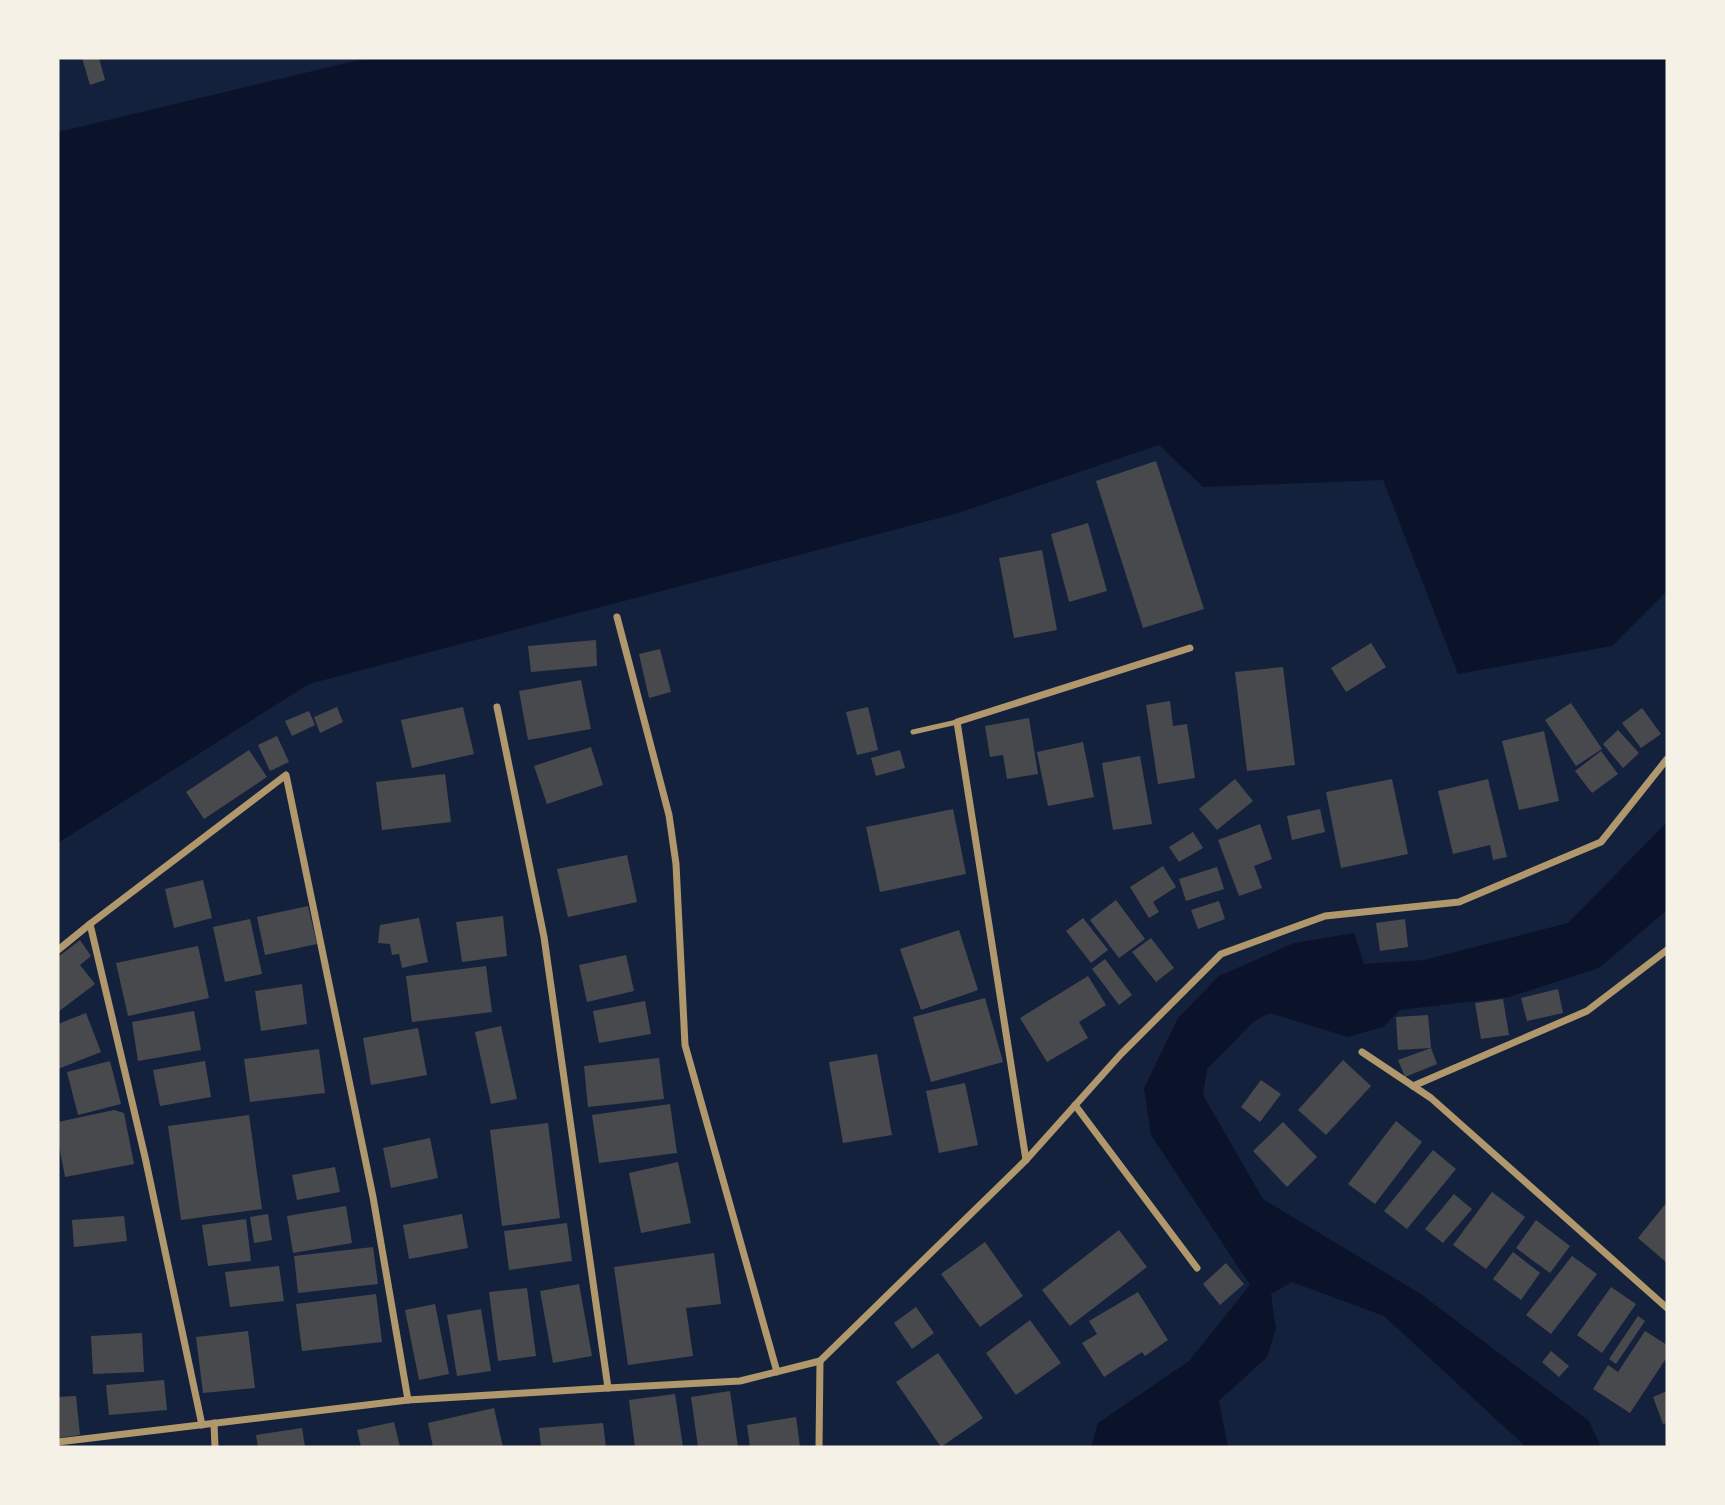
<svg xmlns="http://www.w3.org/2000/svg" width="1725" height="1505" font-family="'Noto Sans',sans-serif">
<rect width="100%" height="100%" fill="#14213d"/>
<g fill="#0b132b">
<path d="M367 58H1667V591L1612 646 1458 674 1383 480 1203 487 1159 445 958 513 309 684 58 843V132Z"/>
<path d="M1667 822V910L1599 968 1509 997 1400 1010 1383 1027 1348 1037 1270 1013 1254 1021 1207 1069 1203 1095 1263 1199 1421 1294 1589 1421 1601 1447H1526L1384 1316 1292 1282 1271 1294 1276 1329 1267 1357 1219 1401 1228 1447H1091L1098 1423 1189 1361 1250 1285 1151 1135 1144 1088 1178 1018 1219 976 1294 943 1354 933 1364 964 1424 960 1568 923Z"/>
</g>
<g fill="#48494c">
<path d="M82 58H99L105 80 90 85Z"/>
<path d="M1156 461 1204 609 1143 628 1096 481Z"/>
<path d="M1088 523 1107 591 1069 602 1051 534Z"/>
<path d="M1042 550 1057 630 1014 638 999 558Z"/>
<path d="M596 640 597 666 531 672 528 646Z"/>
<path d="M1371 643 1386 667 1346 692 1331 668Z"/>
<path d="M660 649 671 692 649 698 639 654Z"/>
<path d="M1283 667 1295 765 1247 771 1235 672Z"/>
<path d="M581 680 591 729 528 740 519 691Z"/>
<path d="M1170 701 1173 726 1187 724 1195 778 1158 784 1146 705Z"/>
<path d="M1571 703 1602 749 1576 766 1545 720Z"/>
<path d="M337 707 343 722 320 733 314 717Z"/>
<path d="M463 707 474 754 412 768 401 720Z"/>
<path d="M868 707 878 750 857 755 846 712Z"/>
<path d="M1642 708 1661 734 1641 748 1622 723Z"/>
<path d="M309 711 315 725 292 736 285 721Z"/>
<path d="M1029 718 1038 774 1007 779 1003 755 990 757 985 726Z"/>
<path d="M1618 730 1639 753 1623 768 1603 744Z"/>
<path d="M1544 731 1559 801 1519 810 1502 741Z"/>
<path d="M277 736 289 762 270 771 258 745Z"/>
<path d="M1083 742 1094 797 1048 806 1037 752Z"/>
<path d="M591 747 603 785 547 804 534 766Z"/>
<path d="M249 750 267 777 204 819 186 792Z"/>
<path d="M900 750 905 768 876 776 871 758Z"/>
<path d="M1601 751 1618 774 1592 793 1575 771Z"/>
<path d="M1140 756 1152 824 1113 830 1102 763Z"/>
<path d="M445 774 451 822 382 830 376 782Z"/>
<path d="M1235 779 1253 801 1217 830 1199 809Z"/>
<path d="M1392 779 1408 854 1341 868 1326 792Z"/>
<path d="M1488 779 1507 857 1493 860 1490 845 1453 854 1438 791Z"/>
<path d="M953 809 966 874 880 892 866 827Z"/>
<path d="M1320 809 1325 832 1292 840 1287 816Z"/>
<path d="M1260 824 1272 859 1254 866 1262 888 1239 896 1218 840Z"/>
<path d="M1193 832 1203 848 1179 862 1169 847Z"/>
<path d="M627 855 637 902 568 917 557 869Z"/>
<path d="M1163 866 1176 887 1153 902 1159 912 1149 918 1130 887Z"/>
<path d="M1217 867 1224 889 1186 901 1179 879Z"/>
<path d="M203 880 212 918 174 928 165 889Z"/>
<path d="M1116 900 1145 939 1119 958 1090 920Z"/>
<path d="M1219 901 1225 919 1198 929 1191 910Z"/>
<path d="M308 906 317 944 265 955 257 917Z"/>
<path d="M503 916 507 956 462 962 456 922Z"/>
<path d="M419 918 428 962 402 968 399 954 392 955 390 944 378 943 380 925Z"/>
<path d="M1083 918 1108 950 1091 963 1066 931Z"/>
<path d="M250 919 262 974 225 982 213 927Z"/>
<path d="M1405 919 1408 947 1380 951 1376 923Z"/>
<path d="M959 930 978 990 921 1010 900 949Z"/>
<path d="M1151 938 1174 968 1156 982 1132 952Z"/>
<path d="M80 940 91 956 80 965 95 984 58 1012V957Z"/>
<path d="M198 946 209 998 128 1016 116 963Z"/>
<path d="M626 955 634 991 587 1002 579 965Z"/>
<path d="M1105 959 1132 995 1119 1005 1092 969Z"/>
<path d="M486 966 492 1012 412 1022 406 976Z"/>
<path d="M1088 976 1106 1005 1079 1022 1088 1038 1047 1062 1020 1018Z"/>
<path d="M302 984 307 1024 261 1031 255 991Z"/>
<path d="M1558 989 1563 1013 1527 1021 1521 998Z"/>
<path d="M985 998 1003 1062 931 1082 913 1017Z"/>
<path d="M1503 999 1509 1035 1481 1039 1475 1003Z"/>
<path d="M645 1001 651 1034 599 1043 593 1011Z"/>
<path d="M194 1011 201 1050 138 1061 132 1022Z"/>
<path d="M86 1013 101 1052 58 1069V1024Z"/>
<path d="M1428 1015 1431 1048 1398 1050 1396 1017Z"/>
<path d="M501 1026 517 1099 491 1104 475 1032Z"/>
<path d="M418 1028 427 1075 371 1085 363 1038Z"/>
<path d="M1431 1048 1437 1064 1405 1077 1398 1060Z"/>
<path d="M319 1049 325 1093 250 1102 244 1059Z"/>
<path d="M877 1054 892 1135 843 1143 829 1062Z"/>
<path d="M659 1058 664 1099 588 1107 584 1066Z"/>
<path d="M1343 1060 1371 1086 1326 1135 1298 1110Z"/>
<path d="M110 1061 121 1104 78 1115 67 1072Z"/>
<path d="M205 1061 211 1097 160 1106 153 1070Z"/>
<path d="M1261 1080 1281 1094 1260 1122 1241 1107Z"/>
<path d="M965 1083 978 1145 939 1153 926 1091Z"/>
<path d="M670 1104 677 1153 599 1163 592 1115Z"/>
<path d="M114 1110 124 1113 134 1164 65 1177 58 1140V1122Z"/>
<path d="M249 1115 262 1209 181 1220 168 1126Z"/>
<path d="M1396 1121 1422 1142 1375 1204 1348 1184Z"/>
<path d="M1283 1122 1317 1157 1287 1187 1253 1151Z"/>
<path d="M548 1123 560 1218 502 1226 490 1130Z"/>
<path d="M430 1138 438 1178 391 1188 383 1148Z"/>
<path d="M1433 1150 1456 1169 1407 1229 1384 1211Z"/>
<path d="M678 1162 691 1223 641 1233 629 1173Z"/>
<path d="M335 1167 340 1192 297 1200 292 1175Z"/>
<path d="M1492 1192 1525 1217 1486 1269 1453 1245Z"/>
<path d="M1454 1194 1472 1209 1443 1243 1425 1229Z"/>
<path d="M1667 1202V1263L1638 1238Z"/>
<path d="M346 1206 352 1243 293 1253 287 1216Z"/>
<path d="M268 1214 272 1240 254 1243 250 1217Z"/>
<path d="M462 1214 468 1248 409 1259 403 1225Z"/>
<path d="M124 1216 127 1241 74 1247 72 1220Z"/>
<path d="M246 1219 251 1261 208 1266 202 1225Z"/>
<path d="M1536 1220 1570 1246 1550 1273 1516 1248Z"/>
<path d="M567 1223 572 1261 509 1270 504 1231Z"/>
<path d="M1119 1230 1147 1267 1070 1326 1042 1290Z"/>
<path d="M985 1242 1023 1296 980 1327 941 1274Z"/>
<path d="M373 1247 378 1284 298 1293 294 1256Z"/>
<path d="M1513 1252 1540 1273 1521 1300 1493 1279Z"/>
<path d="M714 1253 721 1304 686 1308 693 1356 628 1365 614 1267Z"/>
<path d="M1572 1256 1597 1274 1551 1334 1526 1315Z"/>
<path d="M1226 1263 1244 1284 1220 1305 1203 1284Z"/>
<path d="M279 1266 284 1301 230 1307 225 1272Z"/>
<path d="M579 1284 592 1356 553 1363 540 1291Z"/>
<path d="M1611 1287 1636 1304 1602 1353 1577 1335Z"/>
<path d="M527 1288 536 1356 498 1361 489 1292Z"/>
<path d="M1138 1292 1168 1340 1145 1356 1142 1352 1104 1377 1082 1343 1097 1334 1089 1321Z"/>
<path d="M376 1294 382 1342 302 1351 296 1304Z"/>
<path d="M435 1304 449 1374 419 1380 405 1310Z"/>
<path d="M916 1307 934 1333 912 1349 894 1323Z"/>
<path d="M481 1309 491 1371 457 1376 447 1315Z"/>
<path d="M1638 1316 1645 1321 1616 1364 1609 1359Z"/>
<path d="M1030 1320 1061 1363 1016 1395 986 1353Z"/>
<path d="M248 1331 255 1388 203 1393 196 1337Z"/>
<path d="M1645 1331 1667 1345V1357L1630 1413 1593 1389 1608 1365 1618 1372Z"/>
<path d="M142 1333 144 1372 93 1374 91 1336Z"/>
<path d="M1551 1351 1569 1366 1559 1377 1542 1362Z"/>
<path d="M938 1353 983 1418 941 1447 896 1382Z"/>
<path d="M164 1380 167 1410 109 1415 106 1385Z"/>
<path d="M730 1391 738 1447H698L691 1397Z"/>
<path d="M1667 1391V1423L1663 1424 1653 1397Z"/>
<path d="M675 1394 683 1447H635L629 1400Z"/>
<path d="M76 1396 80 1435 58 1438V1397Z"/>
<path d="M494 1408 503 1447H433L428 1423Z"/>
<path d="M796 1417 800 1447H750L747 1425Z"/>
<path d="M394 1422 400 1447H361L357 1430Z"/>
<path d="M603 1423 606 1447H541L539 1428Z"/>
<path d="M302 1428 305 1447H258L256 1435Z"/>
</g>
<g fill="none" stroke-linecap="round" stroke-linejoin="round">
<path stroke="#b1986c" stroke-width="5" d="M913 732 957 722"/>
<g stroke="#b1986c" stroke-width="7">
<path d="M617 617 669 815 676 864 685 1045 777 1372"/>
<path d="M58 950 90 924"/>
<path d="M1362 1052 1431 1098 1667 1308"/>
<path d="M1413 1086 1587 1011 1667 950"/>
<path d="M1075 1105 1197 1268"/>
<path d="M1026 1160 957 722 1190 648"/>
<path d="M608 1388 740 1381 820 1361 1026 1160 1121 1054 1221 954 1325 916 1459 902 1601 842 1667 759"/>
<path d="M214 1423 215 1447"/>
<path d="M202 1425 145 1157 90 924 286 775 373 1197 408 1400"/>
<path d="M58 1442 408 1400 608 1388 544 937 497 707"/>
<path d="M819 1447 820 1361"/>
</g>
</g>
<rect width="1725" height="1505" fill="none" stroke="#f6f1e7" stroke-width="119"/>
</svg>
